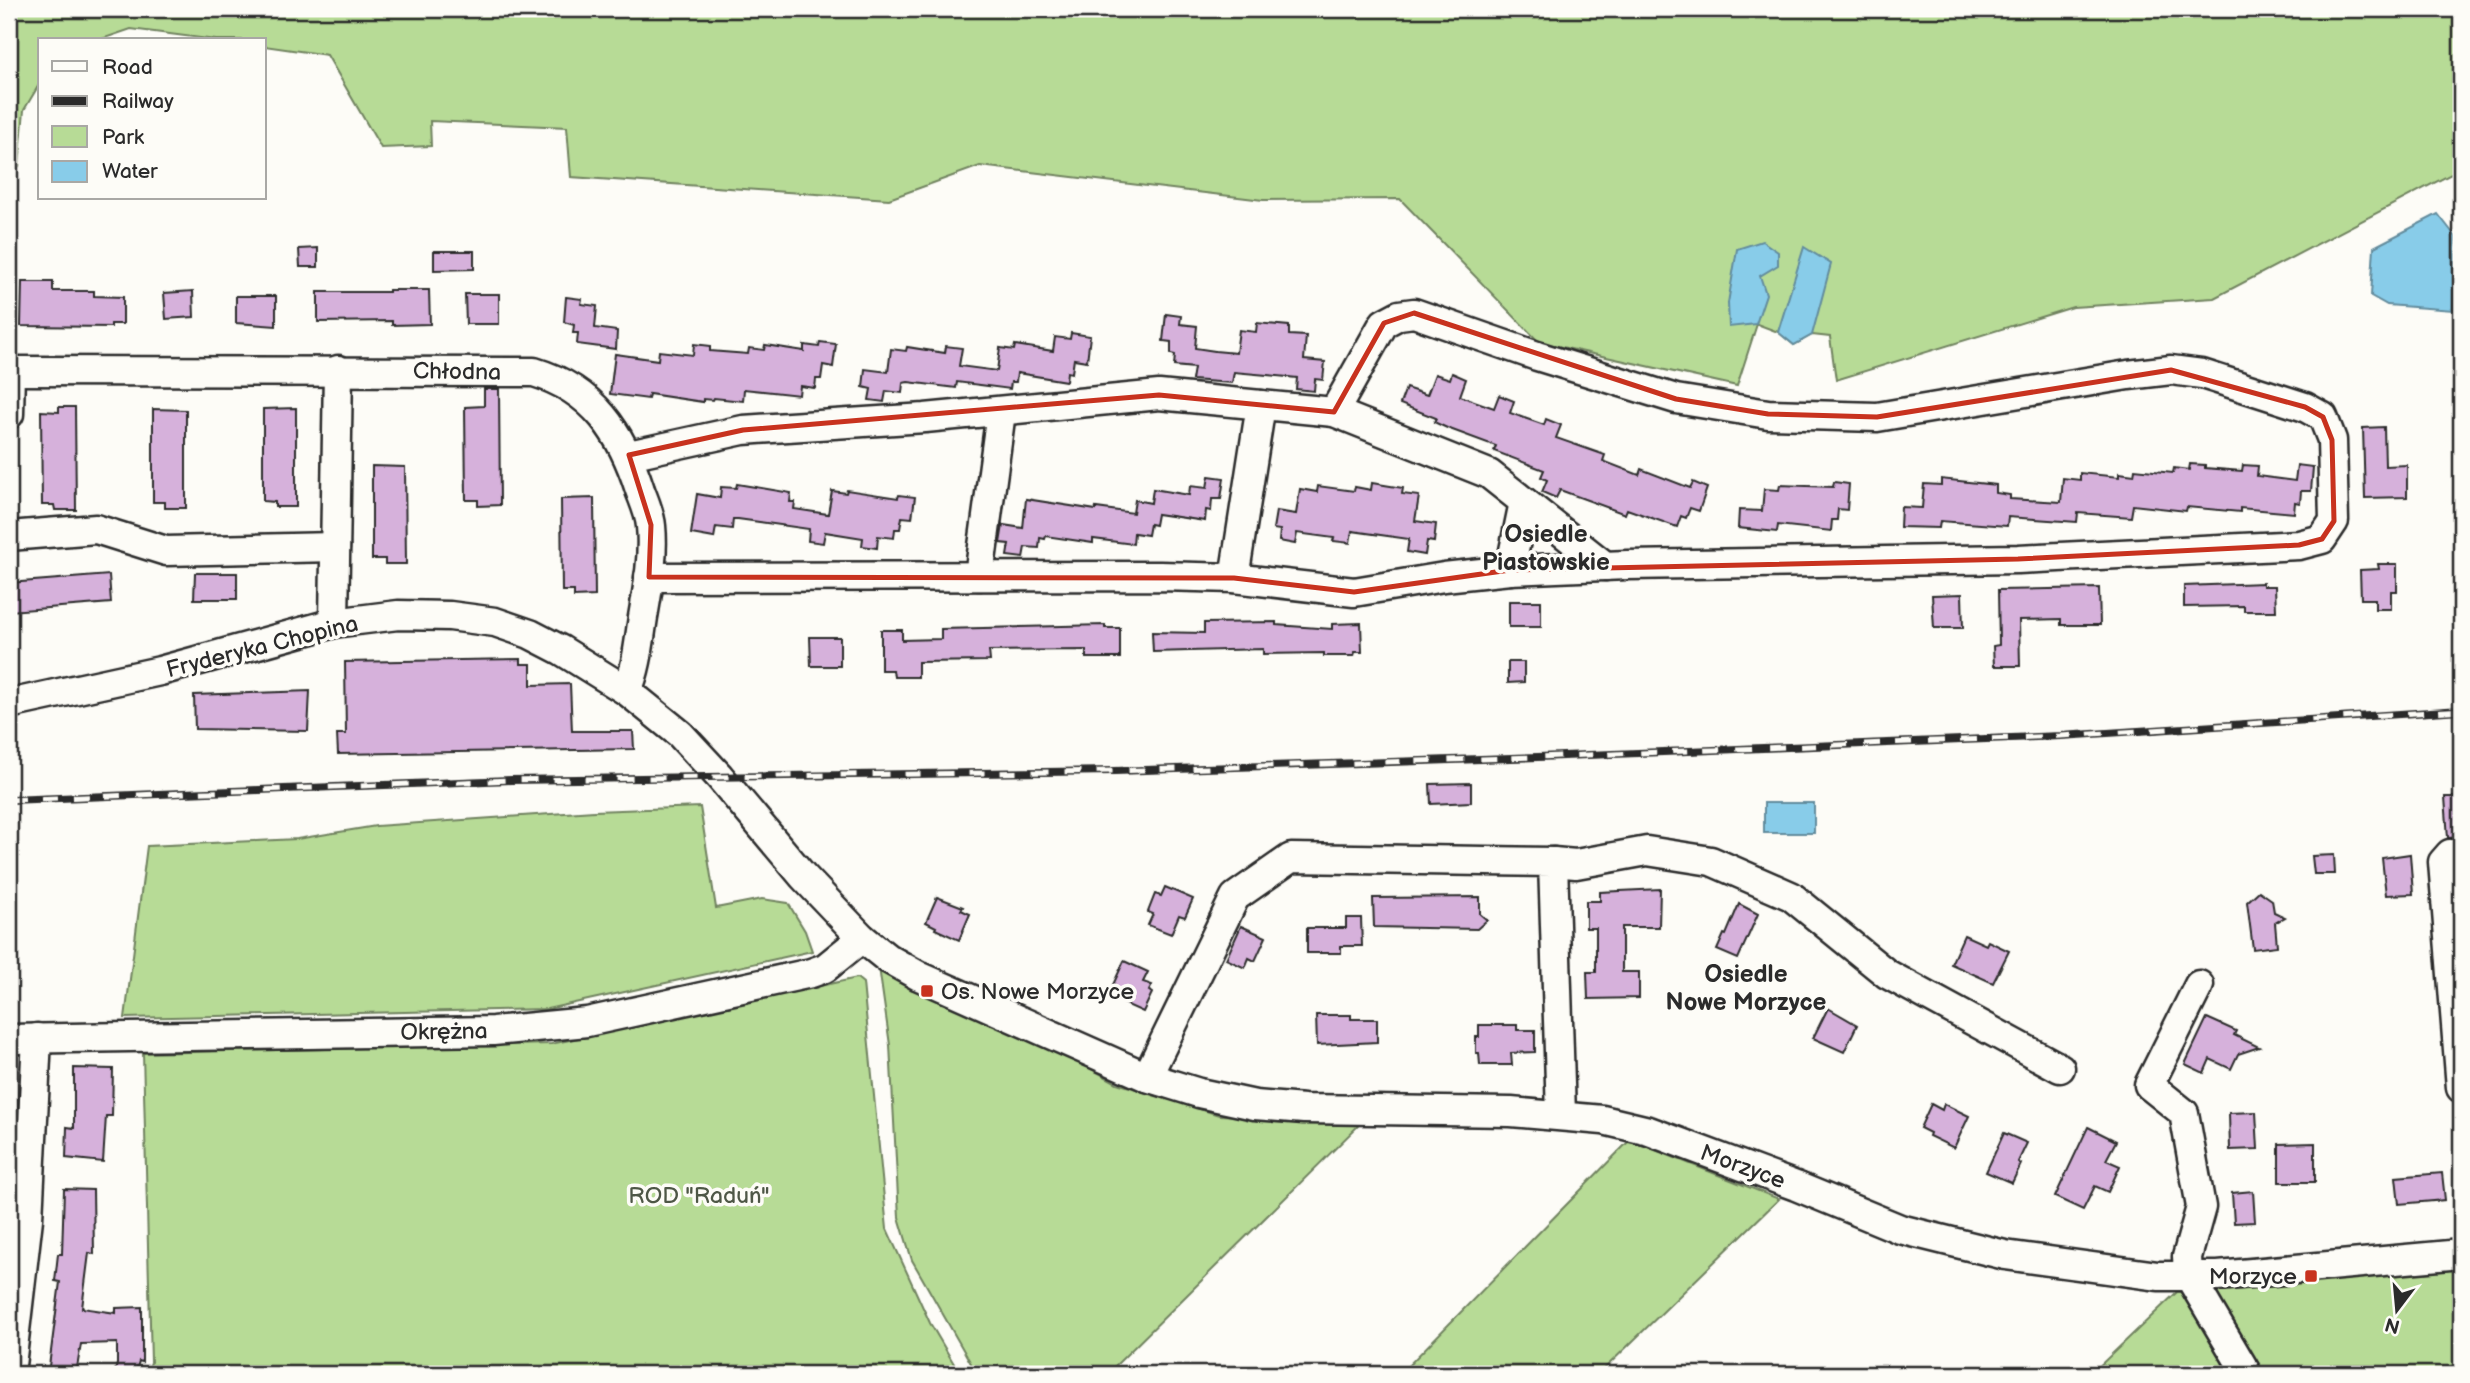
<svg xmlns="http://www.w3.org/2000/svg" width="2470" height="1383" font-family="'Balsamiq Sans',sans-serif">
<rect width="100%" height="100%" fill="#fdfcf7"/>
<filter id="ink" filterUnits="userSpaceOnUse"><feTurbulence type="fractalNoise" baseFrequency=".0143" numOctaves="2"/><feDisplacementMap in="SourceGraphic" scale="14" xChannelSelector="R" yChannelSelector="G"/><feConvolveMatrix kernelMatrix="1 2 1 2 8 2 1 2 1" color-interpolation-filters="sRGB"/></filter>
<g filter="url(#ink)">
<g fill="#b7db96" stroke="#718360" stroke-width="2">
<path d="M9 9H2461V169L2214 298 2073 307 1836 380 1830 337 1812 335 1794 345 1778 332 1757 324 1737 386 1539 342 1400 199 1263 200 980 166 889 199 571 177 567 127 430 121 431 146 381 148 327 55 264 46V40H216L131 29 99 40H40V83L24 110 19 166 9 169Z"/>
<path d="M700 807 716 908 762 899 788 903 805 931 812 951 547 1009 125 1018 147 846 297 839 376 826 594 811Z"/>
<path d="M879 967 1000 1019 1117 1083 1219 1115 1363 1121 1107 1374H977L912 1260 899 1217 890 1045Z"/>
<path d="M857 978 863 983 887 1229 930 1323 960 1374H147L151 1362 143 1053 551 1044Z"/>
<path d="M1630 1140 1779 1199 1599 1374H1400Z"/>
<path d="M2461 1266V1374H2091L2177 1292Z"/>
</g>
<g fill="#88cce9" stroke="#638c9d" stroke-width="2">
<path d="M2438 214 2456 237 2453 310 2387 305 2371 296 2374 247Z"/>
<path d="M1762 241 1778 252V265L1760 276 1766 294 1756 324 1729 327 1728 303 1737 249Z"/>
<path d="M1804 247 1831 264 1812 335 1794 345 1778 332Z"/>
<rect x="1764" y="803" width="50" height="30"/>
</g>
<g fill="#d6b1db" stroke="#2b2b2b" stroke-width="2">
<path d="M318 248V267H300L299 249Z"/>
<path d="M434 251H474V269L434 270Z"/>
<path d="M22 282H53V291H94V296L123 297V324H111V327L21 326Z"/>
<path d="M389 290H429L430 324 392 325V321L318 322V292H389Z"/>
<path d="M193 291 194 317 166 319 164 293Z"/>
<path d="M465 294H499V324H466Z"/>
<path d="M236 296H276V326L236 323Z"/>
<path d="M566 297 582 299 581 304 597 306 595 328 617 331 616 349 577 344 578 333H573L574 325 564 322Z"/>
<path d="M1166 314 1181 316 1180 324 1197 326 1195 348 1215 351 1236 353 1239 330 1256 332 1257 323 1289 326V335L1306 336 1304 360 1325 362 1323 380 1315 379 1314 391 1296 389 1297 378 1267 375 1234 372 1232 383 1192 380 1194 368 1174 366 1175 355 1171 354V342L1163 341Z"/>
<path d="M1071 333 1090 336 1087 361 1074 359 1072 373 1067 372 1066 381 1017 373 1016 382H1011L1010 389 957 382 956 388 908 382 903 383 902 393 886 391 884 402 869 400 871 389 863 387 865 369 888 372 891 349 906 351 907 347 945 353 946 346 962 348 959 366 997 371 1000 348 1014 350 1015 345 1053 351 1055 337 1070 339Z"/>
<path d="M820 342 836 344 833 367 823 365 821 379H816L815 388 800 386 799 395 744 389 743 401 714 398 713 400 703 399V402L649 394 648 399 610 394 615 354 658 360 659 351 693 355 694 344 710 346V351L748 354 749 348 764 350 765 345 804 351V345L819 347Z"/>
<path d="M1452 373 1466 379 1460 396 1494 408 1499 395 1514 401 1510 413 1544 425 1546 419 1561 425 1556 438 1605 455 1603 461 1639 475 1641 469 1690 488 1693 482 1707 488 1699 511 1690 508 1686 518 1681 516 1677 527 1627 509 1625 514 1560 490 1556 498 1542 492 1547 480 1541 477 1544 470 1494 451 1496 446 1447 428 1434 422 1436 418 1400 404 1406 388 1427 395 1435 374 1450 379Z"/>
<path d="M484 389H499L500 505 478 506V500H466L465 407 484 406Z"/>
<path d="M59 407H75L76 510H55L54 505H42L41 411 59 412Z"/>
<path d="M296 408V507H275V502L263 501V409Z"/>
<path d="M153 409 186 410V508H165V502H153Z"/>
<path d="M2384 427 2385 466 2407 465V497L2365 498 2363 428Z"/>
<path d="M2190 464 2205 465V468L2242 471 2243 465 2258 466 2257 476 2295 481 2297 465 2313 467 2311 491H2301L2300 503 2295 502 2294 513 2240 508V512L2187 507 2186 511 2133 505 2131 517 2078 513 2077 522 2008 517 2007 526 1940 521 1939 528 1900 527 1901 507 1922 508 1924 484 1941 485V479L1996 485V493L2010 495V499L2061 502 2063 478 2080 480V473L2119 477V473L2134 475 2135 469 2173 473 2174 468 2189 470Z"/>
<path d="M372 466 405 467 406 564H385V559H372Z"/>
<path d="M1209 476 1224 478 1221 499H1212L1211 511 1206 510 1205 521 1157 514 1155 525 1150 524 1148 535 1134 533 1133 544 1093 539V543L1046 536 1045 539 1040 538 1039 548 1025 547 1023 558 1007 556 1009 544 1000 543 1003 525 1023 528 1026 499 1096 510V508L1133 513 1135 500 1151 503 1153 489 1189 495 1190 486 1207 488Z"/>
<path d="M1834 482 1849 484 1847 510 1838 509 1837 520H1832L1831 531 1778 525 1777 532 1738 528 1739 510 1762 511 1764 489 1779 490 1780 485 1833 487Z"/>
<path d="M1372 483 1403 488 1402 494 1419 496 1415 521 1436 524 1434 542 1427 541 1425 555 1407 552 1409 539 1352 531 1350 543 1333 541 1334 538 1297 533 1295 544 1279 541 1280 530 1273 529 1276 511 1296 514 1300 489 1317 492 1318 486 1354 491 1355 487 1371 490Z"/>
<path d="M737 484 791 493 790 502H795L794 509 828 514 832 491 846 493 847 490 898 498 899 495 915 497 912 518 902 517 900 529H895L894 538 878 536 877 548 862 546 863 538 825 532 823 543 808 541 809 529 738 519H733L732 529 716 527 714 538 691 534 697 494 720 498 721 487 736 488Z"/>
<path d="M594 498 595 596 574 597V591H562L561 499Z"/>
<path d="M2378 564H2397V591H2391V609H2375V599H2361L2360 570 2379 569Z"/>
<path d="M195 573H237V599H194Z"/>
<path d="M109 575 111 603 10 611 9 583Z"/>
<path d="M2263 583V586H2275L2276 611H2244V606L2184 607V586Z"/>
<path d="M2099 588 2100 625H2061V619L2019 620 2020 666H1994L1993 646 1999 645 1998 590Z"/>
<path d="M1962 594 1963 628H1934L1932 595Z"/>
<rect x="1509" y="601" width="32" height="26"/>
<path d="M1276 622V625L1332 629V624L1361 623 1362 652H1355L1354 656H1324V653L1263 654V649L1153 652 1152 632 1204 633V623Z"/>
<path d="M1105 625V628H1120V658H1086V650L989 651 990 661 918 662V677H894L893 670H881V630H902V640L941 639V629Z"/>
<path d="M810 637H840V666H811Z"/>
<path d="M521 659V664H531V685L570 684 572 731H633L634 749 338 754 337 734H346L345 662Z"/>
<path d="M1508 662H1524V682L1508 683Z"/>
<path d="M310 691 308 731 195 729 194 695Z"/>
<path d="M1471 783V802L1431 804 1430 784Z"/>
<path d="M2445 797H2461V837L2448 838Z"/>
<path d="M2410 854 2413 894 2386 895 2382 858Z"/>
<path d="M2334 855 2335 874H2314L2312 856Z"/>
<path d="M1165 887 1193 899 1185 917 1179 915 1171 934 1148 925 1153 914 1148 912 1155 894 1161 896Z"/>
<path d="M1660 889 1659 927H1622V972H1639V998L1588 999 1587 972H1596V928H1586V901H1600V892Z"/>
<path d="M2259 891 2272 900 2274 912 2285 917 2275 923 2277 946 2253 949 2247 902Z"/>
<path d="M937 897 963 907 961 910 970 914 959 940 935 929 936 927 926 922Z"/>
<path d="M1480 897V914L1487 920 1477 929 1374 927 1373 898Z"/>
<path d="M1739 904 1758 914 1738 959 1717 950 1724 934 1726 935Z"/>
<path d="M1346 918H1361L1362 946H1341V953H1307V928H1346Z"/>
<path d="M1241 926 1266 937 1255 961 1249 958 1245 968 1226 959Z"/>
<path d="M1964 935 1986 945 1988 941 2009 951 1993 983 1951 964Z"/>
<path d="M1124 961 1148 972 1143 982 1152 985 1149 991 1152 993 1143 1012 1123 1003 1126 996 1111 989Z"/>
<path d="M1828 1008 1857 1025 1844 1052 1813 1038Z"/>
<path d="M1316 1015H1351V1019H1377V1042L1317 1045Z"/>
<path d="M2207 1018 2236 1031 2234 1035 2259 1047 2238 1054 2231 1069 2210 1059 2204 1073 2185 1064Z"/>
<path d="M1479 1025H1517V1030H1535V1052L1511 1053 1512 1065H1480L1479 1053H1476V1037H1479Z"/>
<path d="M74 1068 113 1069 112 1116H106L103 1162 66 1158 67 1127 74 1128Z"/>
<path d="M1931 1104 1942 1110 1944 1104 1969 1116 1954 1148 1929 1136 1930 1133 1920 1128Z"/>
<path d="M2256 1112 2258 1149 2230 1150 2229 1113Z"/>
<path d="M2088 1127 2116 1141 2106 1160 2120 1166 2108 1192 2095 1186 2083 1210 2055 1197Z"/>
<path d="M2004 1133 2027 1143 2018 1162 2021 1164 2012 1183 1986 1172Z"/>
<path d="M2315 1143V1182H2279V1144Z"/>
<path d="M2442 1173 2445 1200 2399 1204 2396 1177Z"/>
<path d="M64 1189 93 1190 94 1254 89 1253 82 1308 116 1313V1308L142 1307V1362L139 1361 135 1374H114L117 1364V1343L81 1344 76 1374H48L60 1282 55 1281 58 1254H62Z"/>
<path d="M2253 1191 2255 1222 2234 1223 2232 1193Z"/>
</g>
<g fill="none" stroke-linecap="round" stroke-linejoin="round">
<g stroke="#2b2b2b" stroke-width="33">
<g id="minor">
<path d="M9 371 534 372C594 390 622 433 640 490 644 501 650 514 651 526 654 556 648 588 643 617 639 643 637 668 627 691"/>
<path d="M9 414 10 371"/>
<path d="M629 455 743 430 925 418 1159 395 1334 412 1489 474 1605 566"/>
<path d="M9 536 96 529 166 551 335 547"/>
<path d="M1510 570 1524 502"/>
<path d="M979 576 1001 412"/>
<path d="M649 577 1160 576 1234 578 1354 592 1444 577 1510 570 1627 565 2018 559 2299 545 2322 539 2334 521 2332 440 2323 417 2305 407 2202 374 2171 370 2128 375 1877 417 1768 414 1676 399 1537 356 1414 313 1399 315 1384 323 1334 412"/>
<path d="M1234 578 1261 405"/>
<path d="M334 623 338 370"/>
<path d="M9 704 160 671 334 623 398 615 450 616 495 622 530 634 561 650 627 691 680 734 719 776 803 876 862 938 887 958 919 976 1147 1077 1199 1093 1255 1105 1304 1109 1511 1112 1603 1120 1649 1131 1796 1186 1900 1229 2005 1255 2158 1276H2218L2461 1254"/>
<path d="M2461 854H2450L2443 862 2461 1088"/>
<path d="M1553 862 1576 864 1647 851 1711 861 1791 896 1887 974 2060 1068"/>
<path d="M2199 985 2149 1085 2184 1113 2201 1207 2187 1257 2188 1274 2247 1374"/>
<path d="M9 1039 493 1031 587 1022 811 973 825 968 862 938"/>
<path d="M1147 1077 1235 897 1291 858 1553 862 1561 1115"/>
<path d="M10 1374 28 1219 37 1038"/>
</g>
</g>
<use href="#minor" stroke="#fdfcf7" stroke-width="28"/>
<g stroke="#2b2b2b" stroke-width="8">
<path id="rail" d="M9 800 511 780 1115 771 1538 757 2061 736 2461 710"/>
</g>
<use href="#rail" stroke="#fdfcf7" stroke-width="5" stroke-dasharray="16" stroke-linecap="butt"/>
</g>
</g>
<path fill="none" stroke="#c8321e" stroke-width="5" stroke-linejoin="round" d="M1414 313 1676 399 1768 414 1877 417 2171 370 2305 407 2323 417 2332 440 2334 521 2322 539 2299 545 2018 559 1510 570 1354 592 1234 578 649 577 651 525 629 455 743 430 1159 395 1334 412 1384 323Z"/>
<g fill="#c8321e" stroke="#fdfcf7" stroke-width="2.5">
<rect x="920" y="984" width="14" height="14" rx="3.5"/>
<rect x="2304" y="1269" width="14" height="14" rx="3.5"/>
</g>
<g text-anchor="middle" stroke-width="7" stroke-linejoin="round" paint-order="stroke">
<g font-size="23" fill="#2b2b2b" stroke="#fdfcf7">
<text transform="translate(457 371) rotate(1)" y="8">Chłodna</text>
<text transform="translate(262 646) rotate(-14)" y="8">Fryderyka Chopina</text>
<text transform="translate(444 1031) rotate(-1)" y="8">Okrężna</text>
<text transform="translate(1743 1166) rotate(20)" y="8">Morzyce</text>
</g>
<g font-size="23" fill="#2b2b2b" stroke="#fdfcf7" text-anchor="start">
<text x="941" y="999">Os. Nowe Morzyce</text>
<text x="2297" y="1284" text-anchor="end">Morzyce</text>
</g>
<g font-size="23" fill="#4e5746" stroke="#fdfcf7">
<text x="699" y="1203">ROD "Raduń"</text>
</g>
<g font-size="24" font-weight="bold" fill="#2b2b2b" stroke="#fdfcf7">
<text x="1546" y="542">Osiedle<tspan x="1546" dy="28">Piastowskie</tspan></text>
<text x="1746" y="982">Osiedle<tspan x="1746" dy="28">Nowe Morzyce</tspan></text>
</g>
</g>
<rect width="2470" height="1383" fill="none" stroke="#fdfcf7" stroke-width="35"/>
<rect x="18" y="18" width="2435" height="1348" fill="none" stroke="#2b2b2b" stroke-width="2.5" filter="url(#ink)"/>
<rect x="38" y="38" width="228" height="161" fill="#fdfcf7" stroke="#a9a8a5" stroke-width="2"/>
<rect x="52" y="61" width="35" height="10" fill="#fdfcf7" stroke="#a9a8a5" stroke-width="2"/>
<text x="102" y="74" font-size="21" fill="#2b2b2b">Road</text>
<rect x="52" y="96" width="35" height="10" fill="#2b2b2b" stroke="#a9a8a5" stroke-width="2"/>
<text x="102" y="108" font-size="21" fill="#2b2b2b">Railway</text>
<rect x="52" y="126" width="35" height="21" fill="#b7db96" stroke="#a9a8a5" stroke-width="2"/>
<text x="102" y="144" font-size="21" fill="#2b2b2b">Park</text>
<rect x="52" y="161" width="35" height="21" fill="#88cce9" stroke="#a9a8a5" stroke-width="2"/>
<text x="102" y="178" font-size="21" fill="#2b2b2b">Water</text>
<g transform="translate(2397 1310) rotate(196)" stroke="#fdfcf7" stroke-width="5" paint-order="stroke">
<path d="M0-5L12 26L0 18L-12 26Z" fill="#2b2b2b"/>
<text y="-10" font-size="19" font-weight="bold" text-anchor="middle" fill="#2b2b2b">N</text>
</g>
</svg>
